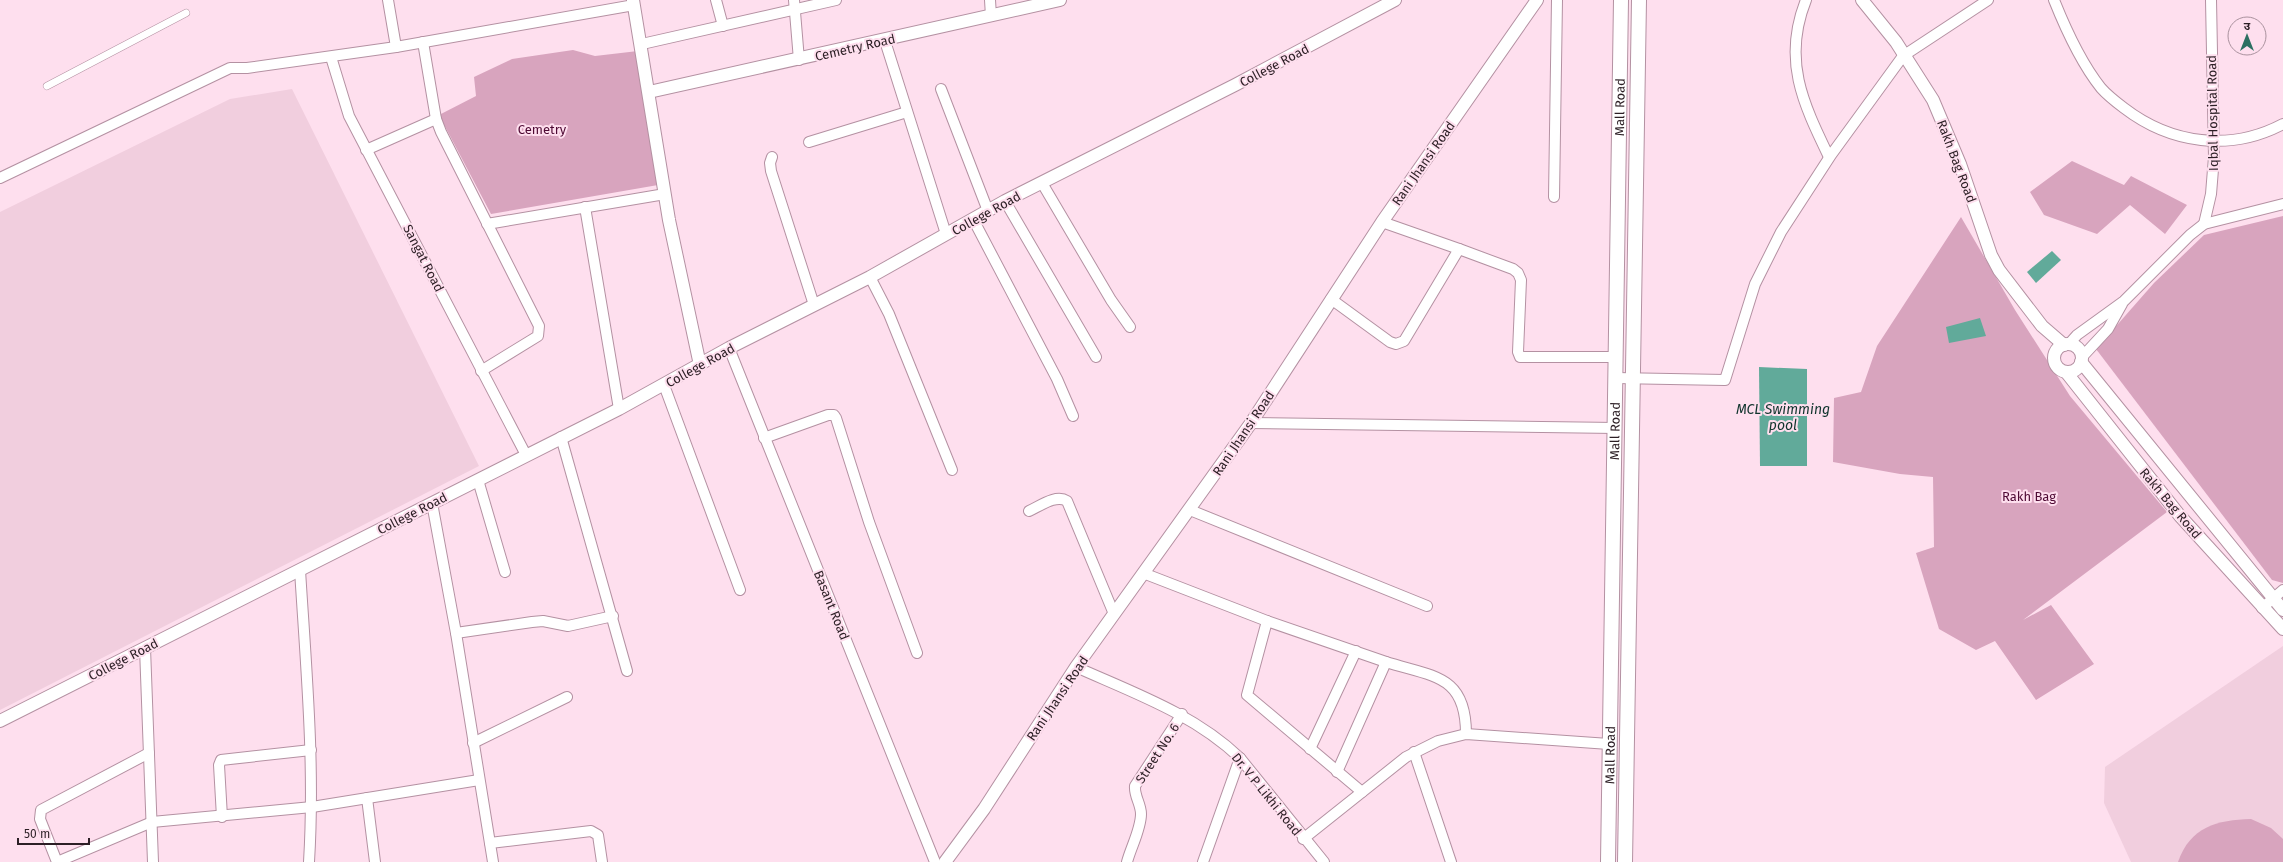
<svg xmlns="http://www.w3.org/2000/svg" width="2283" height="862" font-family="'Fira Sans','Noto Sans Devanagari',sans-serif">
<rect width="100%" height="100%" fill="#fedfee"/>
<g fill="#f1cede">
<path d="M292 89 479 466 0 710V212L230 99Z"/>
<path d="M2283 646V862H2131L2104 803 2105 767Z"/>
</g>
<g fill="#d8a4be">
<path d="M573 50 595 56 638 51 658 185 491 214 439 115 476 96 474 77 512 59Z"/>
<path d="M2072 161 2124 185 2131 176 2187 205 2165 234 2130 205 2097 234 2044 215 2030 192Z"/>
<path d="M2283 216V583L2272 580 2096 349 2154 283 2204 235Z"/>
<path d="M1961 217 2015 310 2070 396 2167 512 2023 620 2051 605 2094 664 2036 700 1995 641 1976 650 1939 629 1916 553 1934 547 1933 477 1900 474 1833 462 1834 398 1861 392 1877 346Z"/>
<path d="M2251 819 2271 828 2283 839V862H2178C2190 827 2217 820 2251 819Z"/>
</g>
<g fill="#61aa9a">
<path d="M2052 251 2061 260 2036 283 2027 272Z"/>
<path d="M1980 318 1986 336 1949 343 1946 327Z"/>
<path d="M1759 367 1807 369V466H1760Z"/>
</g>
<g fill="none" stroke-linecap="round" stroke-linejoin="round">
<g stroke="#b491a2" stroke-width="8">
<path id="pedestrian" d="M47 86 186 13"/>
</g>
<g stroke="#b491a2" stroke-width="12">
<g id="minor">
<path d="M388 0 396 47"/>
<path d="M716 0 723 26"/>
<path d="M794 0 799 60"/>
<path d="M990 0 991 16"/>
<path d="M1806 0C1782 60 1803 103 1829 157"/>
<path d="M2054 0C2066 30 2081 63 2101 88 2108 96 2116 102 2124 108 2171 144 2230 152 2283 124"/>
<path d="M885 41 946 234"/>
<path d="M423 42 436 119 441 132 539 326 538 336 481 371"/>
<path d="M642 44 836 0"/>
<path d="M331 57 349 116 526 455"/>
<path d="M941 89 988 211"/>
<path d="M809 142 907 112"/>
<path d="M366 150 436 119"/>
<path d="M772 157 770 163 771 171 814 305"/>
<path d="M0 178 230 68H247L396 47 634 5"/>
<path d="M1042 183 1111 300 1130 327"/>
<path d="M1554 197 1557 0"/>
<path d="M1005 201 1096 357"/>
<path d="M585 207 619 409"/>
<path d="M973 219 1057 379 1073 416"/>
<path d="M487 224 665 194"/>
<path d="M2204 224 2211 194 2214 157 2211 0"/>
<path d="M1459 249 1513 269 1518 273 1521 280 1518 352 1520 357H1615"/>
<path d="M870 277 889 314 952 470"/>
<path d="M1331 299 1390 342 1396 344 1404 341 1459 249 1382 222"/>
<path d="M2069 344 2077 335 2124 301 2190 235 2204 224 2283 204"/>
<path d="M729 348 935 862"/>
<path d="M2082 357 2108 329 2122 304"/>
<path d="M1615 378 1725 380 1755 284 1781 232 1831 155 1903 56 1988 0"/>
<path d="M664 385 740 590"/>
<path d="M1251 423 1616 428"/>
<path d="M561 437 627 671"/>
<path d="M764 438 828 415H834L836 418 869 522 917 653"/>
<path d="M478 480 505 572"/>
<path d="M432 503 456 633 493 862"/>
<path d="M1190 510 1427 606"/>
<path d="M1029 511C1040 506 1056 494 1067 501L1114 614"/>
<path d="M300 570C306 667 315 764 309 862"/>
<path d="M1143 573 1267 621 1247 695 1362 792"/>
<path d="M2262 608 2283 590"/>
<path d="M1267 621 1386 662 1337 772"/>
<path d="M456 633 532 622 543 621 568 626 613 616"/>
<path d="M145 648 153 862"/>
<path d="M1386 662C1434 677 1466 675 1466 734"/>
<path d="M1076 667C1134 693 1194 714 1240 758L1324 862"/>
<path d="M473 743 567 697"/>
<path d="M1310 749 1356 651"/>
<path d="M1414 752 1451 862"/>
<path d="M367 798 375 862"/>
<path d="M222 817 219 765 221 760 311 750"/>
<path d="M1303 839 1406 757 1438 741 1466 734 1609 744"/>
<path d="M490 843 591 831 598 835 602 862"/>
<path d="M57 862 152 822 312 807 479 780"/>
<path d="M57 862 40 819 41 810 149 753"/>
<path d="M1127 862C1131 847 1141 829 1141 814 1141 804 1134 796 1135 786L1182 714"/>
<path d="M1203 862 1240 758"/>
</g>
</g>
<g stroke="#b491a2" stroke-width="14">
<g id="tertiary">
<path d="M633 0 669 220 700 365"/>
<path d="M1862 0 1896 42 1933 100 1960 164 1991 255 1999 270 2042 326 2064 345"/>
<path d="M649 92 1060 0"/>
<circle cx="2068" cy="358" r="14"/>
<path d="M2081 362 2283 610"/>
<path d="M2066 372 2180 516 2283 629"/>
<path d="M0 721 619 409 729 348 870 277 1005 201 1235 85 1395 0"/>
<path d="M945 862 984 809 1076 667 1251 423 1382 222 1537 0"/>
</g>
</g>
<g stroke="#b491a2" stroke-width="16">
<g id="secondary">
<path id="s1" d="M1608 862 1621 0"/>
<path d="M1625 862 1639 0"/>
</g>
</g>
<use href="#pedestrian" stroke="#fff" stroke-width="7"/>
<use href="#minor" stroke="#fff" stroke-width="10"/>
<use href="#tertiary" stroke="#fff" stroke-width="12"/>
<use href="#secondary" stroke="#fff" stroke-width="14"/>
</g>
<g text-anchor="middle" stroke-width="4" stroke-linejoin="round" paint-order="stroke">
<g font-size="13" fill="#2c1f25" stroke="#fedfee">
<text transform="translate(855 47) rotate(-13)" y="5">Cemetry Road</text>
<text transform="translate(1274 65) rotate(-28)" y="5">College Road</text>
<text dy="5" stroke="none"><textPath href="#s1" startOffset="755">Mall Road</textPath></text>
<text transform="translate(2212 113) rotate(-91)" y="5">Iqbal Hospital Road</text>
<text transform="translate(1957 161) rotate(69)" y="5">Rakh Bag Road</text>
<text transform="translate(1423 163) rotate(-55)" y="5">Rani Jhansi Road</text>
<text transform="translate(986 213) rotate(-29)" y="5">College Road</text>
<text transform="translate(424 258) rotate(63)" y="5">Sangat Road</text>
<text transform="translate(700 365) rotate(-29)" y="5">College Road</text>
<text dy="5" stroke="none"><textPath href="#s1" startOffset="431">Mall Road</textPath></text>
<text transform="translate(1243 433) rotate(-56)" y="5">Rani Jhansi Road</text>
<text transform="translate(2171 503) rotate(50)" y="5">Rakh Bag Road</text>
<text transform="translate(412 513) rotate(-27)" y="5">College Road</text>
<text transform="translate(832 605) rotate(68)" y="5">Basant Road</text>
<text transform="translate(123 659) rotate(-27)" y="5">College Road</text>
<text transform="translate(1057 698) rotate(-56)" y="5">Rani Jhansi Road</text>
<text transform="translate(1157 753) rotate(-57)" y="5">Street No. 6</text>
<text dy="5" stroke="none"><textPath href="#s1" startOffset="107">Mall Road</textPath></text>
<text transform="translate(1267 794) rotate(51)" y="5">Dr. V P Likhi Road</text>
</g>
<g font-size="13" fill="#4e0a34" stroke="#fedfee">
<text x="542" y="134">Cemetry</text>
<text x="2029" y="501">Rakh Bag</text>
</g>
<g font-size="14" font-style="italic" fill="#0f332c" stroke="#fedfee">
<text x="1783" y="414">MCL Swimming<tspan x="1783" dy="16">pool</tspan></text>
</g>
</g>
<g transform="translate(2247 36)"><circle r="19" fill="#fedfee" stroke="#aa929e"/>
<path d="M0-3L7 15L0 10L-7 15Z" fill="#2c7062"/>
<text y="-6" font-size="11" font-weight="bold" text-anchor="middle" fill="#2c1f25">उ</text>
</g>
<path d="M18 838v6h71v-6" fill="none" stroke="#2c1f25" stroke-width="2"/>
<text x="24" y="838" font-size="12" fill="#2c1f25" stroke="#fedfee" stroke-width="3" paint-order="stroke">50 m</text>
</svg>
